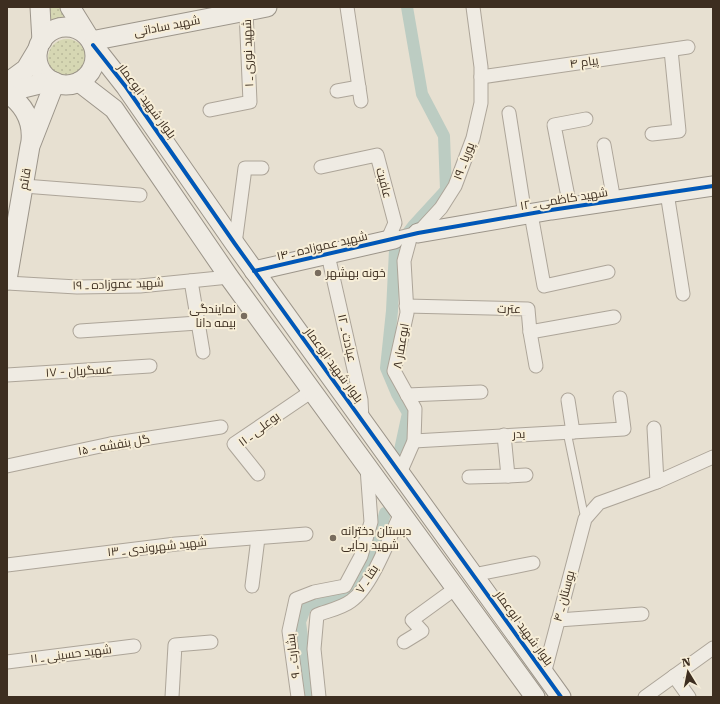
<svg xmlns="http://www.w3.org/2000/svg" width="720" height="704" font-family="'Roboto Serif',Cairo,serif">
<defs>
<pattern id="grass-dots" width="8" height="8" patternUnits="userSpaceOnUse"><rect width="8" height="8" fill="#d6d7b3"/><path d="M2 2h.1M6 6h.1" fill="none" stroke="#b9b99a" stroke-width="1.8" stroke-linecap="round"/></pattern>
</defs>
<rect width="100%" height="100%" fill="#e7e0d1"/>
<g fill="url(#grass-dots)">
<path d="M47 7H63L68 19 55 20 49 23Z"/>
<circle cx="67" cy="58" r="19"/>
</g>
<g fill="none" stroke-linecap="round" stroke-linejoin="round">
<g stroke="#bcccc2" stroke-width="12">
<path d="M400 450 408 413 397 394 386 368 392 311 395 250 413 226 446 190 444 136 422 94 407 7"/>
<path d="M310 697 300 622 306 606 335 595 349 593 358 585 380 532 385 513"/>
</g>
<g stroke="#ada599" stroke-width="9">
<path id="lane" d="M567 432 585 519"/>
</g>
<g stroke="#ada599" stroke-width="15">
<g id="street">
<path d="M347 7 361 101"/>
<path d="M481 77 688 47"/>
<path d="M337 91 359 87"/>
<path d="M210 110 250 102 246 11"/>
<path d="M509 113 525 215"/>
<path d="M652 134 679 131 671 50"/>
<path d="M604 145 614 201"/>
<path d="M321 167 377 155 395 223 387 241"/>
<path d="M24 186 140 195"/>
<path d="M667 193 683 294"/>
<path d="M570 207 554 125 586 119"/>
<path d="M531 214 544 286 608 272"/>
<path d="M394 239 418 233 441 208 455 186 473 138 481 103V67L473 7"/>
<path d="M235 244 245 168H262"/>
<path d="M328 255 361 400 362 420"/>
<path d="M191 281 203 352"/>
<path d="M7 283 77 287 140 286 229 277"/>
<path d="M406 306 528 309 530 332 614 317"/>
<path d="M80 331 198 323"/>
<path d="M530 332 536 366"/>
<path d="M7 375 150 366"/>
<path d="M407 395 481 392"/>
<path d="M568 400 573 432"/>
<path d="M654 428 657 482"/>
<path d="M414 441 624 429 620 398"/>
<path d="M7 466 110 444 221 427"/>
<path d="M400 473 414 441 415 409 394 371 407 313 404 261 411 235"/>
<path d="M258 474 234 444 312 391"/>
<path d="M508 476 526 475"/>
<path d="M469 477 508 476 504 435"/>
<path d="M7 565 176 544 306 534"/>
<path d="M473 575 533 563"/>
<path d="M252 586 258 538"/>
<path d="M558 620 642 614"/>
<path d="M404 642 422 631 412 620 456 588"/>
<path d="M7 662 134 646"/>
<path d="M544 674 585 519 599 503 657 482 713 457"/>
<path d="M674 676 689 697"/>
<path d="M172 697 175 645 211 642"/>
<path d="M298 697 289 631 296 599 314 592 345 586 361 556 371 522 367 468"/>
<path d="M319 697 314 649 317 615C327 611 342 608 351 601 372 587 390 536 401 513"/>
<path d="M645 697 713 648"/>
</g>
</g>
<g stroke="#9c958a" stroke-width="21">
<g id="secondary">
<path d="M40 7 42 41"/>
<path d="M70 7 88 36"/>
<circle cx="66" cy="56" r="29"/>
<path d="M91 41 267 7"/>
<path d="M93 45 126 87 235 244 561 697"/>
<path d="M79 82 114 109 229 277 535 697"/>
<path d="M7 83 26 69 38 49"/>
<path d="M7 92 52 81"/>
<path d="M7 93C23 104 33 120 31 141"/>
<path d="M418 233 551 210 713 186"/>
<path d="M254 271 394 239"/>
<path d="M7 280 30 146 55 82"/>
</g>
</g>
<use href="#lane" stroke="#efebe3" stroke-width="7"/>
<use href="#street" stroke="#efebe3" stroke-width="13"/>
<use href="#secondary" stroke="#efebe3" stroke-width="19"/>
<g stroke="#f7eed8" stroke-width="6">
<g id="cycleway">
<path d="M93 45 126 87 235 244 561 697"/>
<path d="M254 271 418 233 551 210 713 186"/>
</g>
</g>
<use href="#cycleway" stroke="#0057b8" stroke-width="4"/>
</g>
<g fill="#786c5e" stroke="#f7eed8" stroke-width="1.5">
<circle cx="318" cy="273" r="4"/>
<circle cx="244" cy="316" r="4"/>
<circle cx="333" cy="538" r="4"/>
</g>
<g text-anchor="middle" stroke-width="4" stroke-linejoin="round" paint-order="stroke">
<g font-size="12" fill="#3d2e20" stroke="#f7eed8">
<text transform="translate(167 26) rotate(-11)" y="4">شهید ساداتی</text>
<text transform="translate(248 53) rotate(-92)" y="4">شهید نوری ـ ۱</text>
<text transform="translate(584 62) rotate(-8)" y="4">پیام ۴</text>
<text transform="translate(147 101) rotate(54)" y="4">بلوار شهید ابوعمار</text>
<text transform="translate(464 161) rotate(-69)" y="4">پوریا ـ ۱۹</text>
<text transform="translate(25 179) rotate(-80)" y="4">قائم</text>
<text transform="translate(384 183) rotate(75)" y="4">عافیت</text>
<text transform="translate(564 199) rotate(-9)" y="4">شهید کاظمی ـ ۱۲</text>
<text transform="translate(322 246) rotate(-13)" y="4">شهید عموزاده ـ ۱۴</text>
<text transform="translate(118 284) rotate(-2)" y="4">شهید عموزاده ـ ۱۹</text>
<text transform="translate(509 309) rotate(1)" y="4">عترت</text>
<text transform="translate(347 338) rotate(77)" y="4">عبادت ـ ۱۲</text>
<text transform="translate(401 346) rotate(-80)" y="4">ابوعمار ۸</text>
<text transform="translate(334 365) rotate(54)" y="4">بلوار شهید ابوعمار</text>
<text transform="translate(79 371) rotate(-3)" y="4">عسگریان - ۱۷</text>
<text transform="translate(259 429) rotate(-37)" y="4">بوعلی ـ ۱۱</text>
<text transform="translate(519 434) rotate(-2)" y="4">بدر</text>
<text transform="translate(114 445) rotate(-10)" y="4">گل بنفشه - ۱۵</text>
<text transform="translate(157 547) rotate(-6)" y="4">شهید شهروندی ـ ۱۳</text>
<text transform="translate(367 579) rotate(-57)" y="4">بقا ـ ۷</text>
<text transform="translate(564 596) rotate(-75)" y="4">بوستان ـ ۴</text>
<text transform="translate(524 628) rotate(54)" y="4">بلوار شهید ابوعمار</text>
<text transform="translate(71 654) rotate(-7)" y="4">شهید حسینی ـ ۱۱</text>
<text transform="translate(293 656) rotate(-97)" y="4">بشارت ـ ۹</text>
</g>
<g font-size="12" fill="#3d2e20" stroke="#f7eed8" text-anchor="start">
<text x="326" y="277">خونه بهشهر</text>
<text x="236" y="313" text-anchor="end">نمایندگی<tspan x="236" dy="14">بیمه دانا</tspan></text>
<text x="341" y="535">دبستان دخترانه<tspan x="341" dy="14">شهید رجایی</tspan></text>
</g>
</g>
<rect width="720" height="704" fill="none" stroke="#3d2e20" stroke-width="16"/>
<g transform="translate(688 672) rotate(350)" stroke="#f7eed8" stroke-width="3" paint-order="stroke">
<path d="M0-3L7 15L0 10L-7 15Z" fill="#3d2e20"/>
<text y="-6" font-size="11" font-weight="bold" text-anchor="middle" fill="#3d2e20">N</text>
</g>
</svg>
